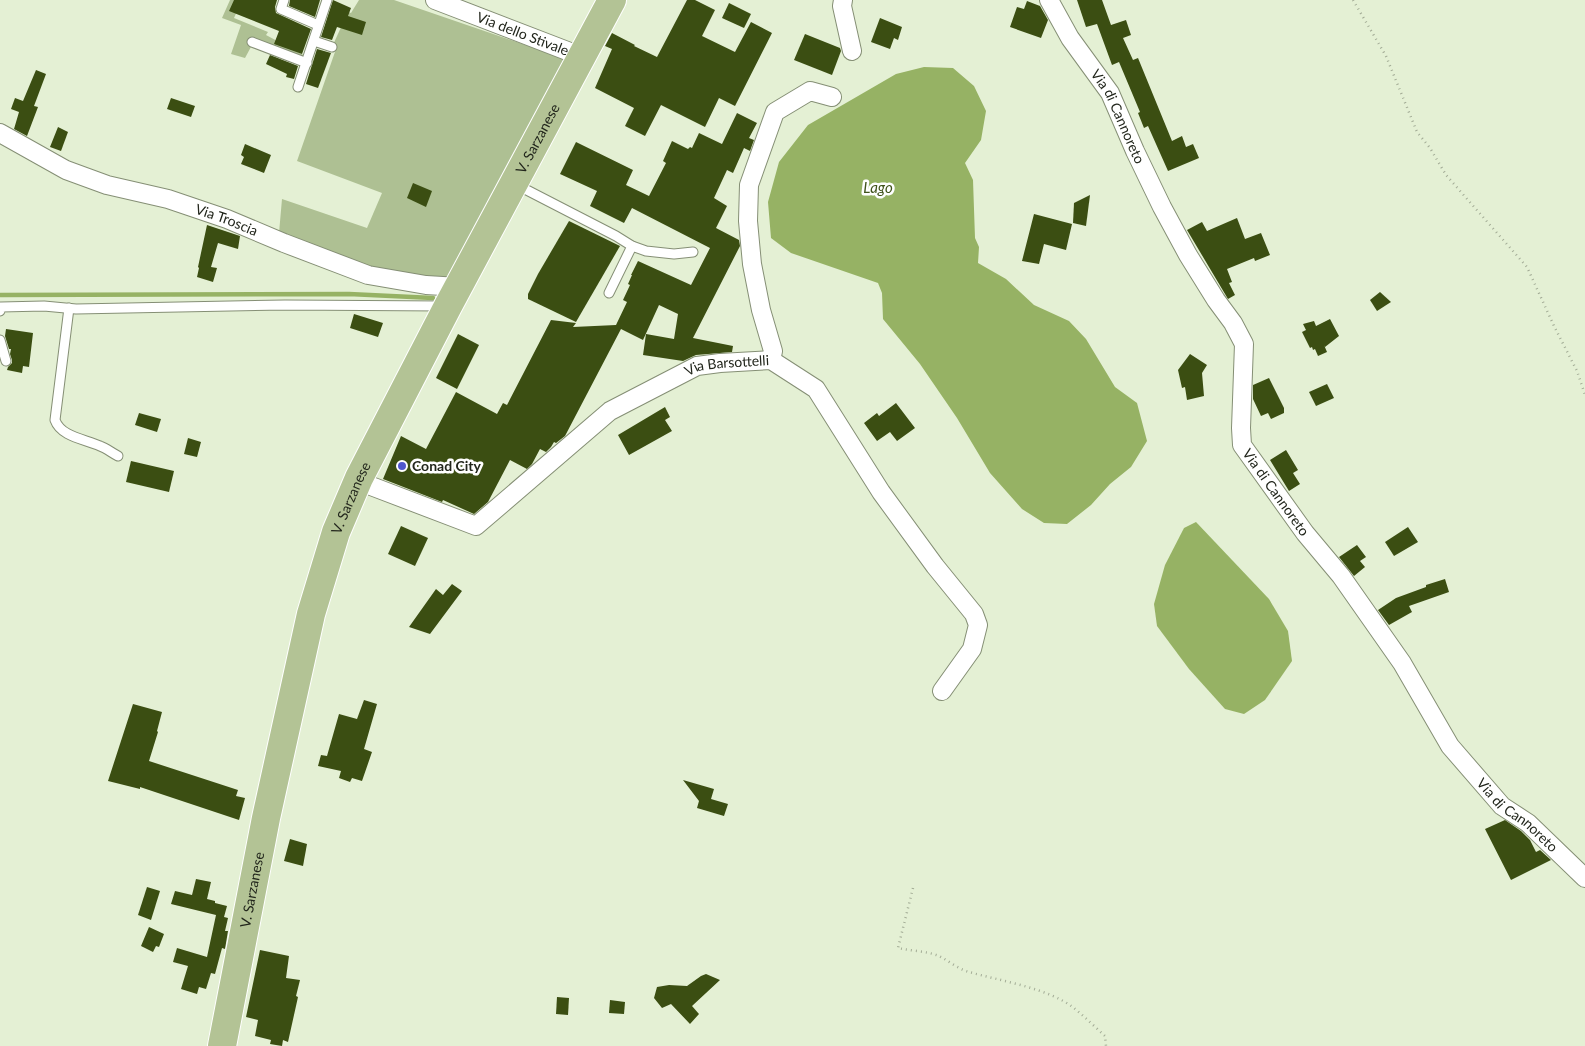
<svg xmlns="http://www.w3.org/2000/svg" width="1585" height="1046" font-family="Lato,sans-serif">
<rect width="100%" height="100%" fill="#e4f0d4"/>
<g fill="#aec093">
<path d="M230 0H242L234 18 268 32 266 35 309 58 306 65 252 45 245 58 231 54 241 25 222 18Z"/>
<path d="M359 0H394L566 59 451 281 370 268 279 233 282 199 367 228 382 193 297 161 336 49 332 47 348 12 351 13Z"/>
</g>
<g fill="#96b264">
<path d="M924 67 953 68 974 86 986 111 981 140 965 163 973 180 975 238 979 247 978 263 1006 279 1034 305 1069 321 1086 339 1115 387 1137 403 1147 441 1131 467 1110 484 1091 505 1067 524 1044 523 1022 509 990 473 957 418 920 364 883 319 882 293 878 283 791 253 771 238 768 202 779 162 808 125 896 74Z"/>
<path d="M1196 522 1269 599 1288 631 1292 661 1265 700 1244 714 1225 709 1189 669 1157 626 1154 604 1165 565 1184 528Z"/>
</g>
<g fill="none" stroke-linecap="round" stroke-linejoin="round">
<path stroke="#96b264" stroke-width="4.5" d="M0 295 349 294 433 298"/>
</g>
<g fill="#3b4e12">
<path d="M234 0H277L275 7 276 13 311 29 302 54 274 44 279 31 229 11Z"/>
<path d="M290 0H320L315 17 289 6Z"/>
<path d="M333 0 351 8 348 16 366 22 362 35 337 27 332 40 321 37Z"/>
<path d="M687 0H695L715 10 702 36 735 52 751 22 772 33 735 106 719 98 705 127 661 105 645 136 625 126 634 108 595 88 612 49 605 46 612 33 635 45 634 46 657 57Z"/>
<path d="M1077 0H1102L1111 25 1126 20 1131 35 1123 38 1133 60 1138 58 1172 141 1182 136 1186 147 1193 144 1199 158 1168 171 1148 126 1144 128 1138 113 1140 112 1119 62 1112 65 1097 24 1086 27Z"/>
<path d="M1027 1 1040 6 1048 20 1041 38 1010 27 1017 7 1024 9Z"/>
<path d="M729 3 751 14 744 28 722 18Z"/>
<path d="M880 18 902 27 898 40 894 38 890 49 871 42Z"/>
<path d="M805 34 840 48 841 51 832 75 794 60Z"/>
<path d="M317 49 331 53 318 88 306 84Z"/>
<path d="M270 55 298 66 294 79 286 77 287 74 266 64Z"/>
<path d="M36 70 46 74 34 106 38 107 27 136 14 129 19 112 11 109 15 98 23 101Z"/>
<path d="M171 98 195 106 191 117 167 109Z"/>
<path d="M737 113 757 123 749 138 754 140 750 151 744 148 733 173 727 170 714 198 727 206 716 228 739 240 740 246 693 338 733 346 732 352 696 355 683 361 643 355 646 334 674 339 678 314 659 305 643 340 621 329 565 436 556 443 554 442 551 447 546 452 540 449 532 464 527 469 510 460 488 502 474 514 443 500 442 502 383 479 401 436 426 449 456 392 497 414 503 403 507 405 551 320 576 323 573 327 616 325 627 302 623 300 630 285 628 284 632 275H631L638 261 691 285 710 248 632 208 624 223 590 206 597 191 560 174 576 142 633 170 626 185 649 196 666 163 663 161 672 141 688 149 690 147 692 148 699 133 722 144Z"/>
<path d="M58 127 68 132 61 151 50 147Z"/>
<path d="M245 144 271 155 264 173 241 164 244 157 241 155Z"/>
<path d="M413 183 432 191 426 207 407 198Z"/>
<path d="M1090 195 1086 226 1073 223 1074 203Z"/>
<path d="M1034 214 1072 224 1066 250 1044 244 1039 264 1022 261Z"/>
<path d="M1237 218 1245 239 1261 233 1270 255 1255 261 1254 258 1227 269 1232 282 1229 283 1235 295 1228 299 1187 230 1202 222 1207 231Z"/>
<path d="M569 221 620 246 576 322 528 299V294L538 274Z"/>
<path d="M207 225 240 236 238 249 218 243 211 267 217 268 213 282 197 277 199 268 198 267Z"/>
<path d="M1380 292 1391 302 1377 311 1370 300Z"/>
<path d="M354 314 383 323 378 337 350 328Z"/>
<path d="M1330 319 1339 336 1325 347 1324 345 1327 352 1318 356 1315 349 1313 350 1312 347 1310 348 1302 332 1306 330 1303 324 1314 321 1316 326Z"/>
<path d="M6 329 33 333 29 367 23 366 22 373 7 370 8 367 12 363V360L10 354 11 349H9L5 336Z"/>
<path d="M458 334 479 345 457 389 436 378Z"/>
<path d="M1190 354 1207 365 1202 373 1204 396 1187 400 1185 387 1182 388 1178 370Z"/>
<path d="M1269 378 1284 408V413L1271 419 1268 413 1261 416 1253 399V385Z"/>
<path d="M1327 384 1334 398 1316 406 1309 392Z"/>
<path d="M896 403 915 428 897 441 890 432 877 441 864 423 877 413 879 416Z"/>
<path d="M665 407 670 417 665 420 672 431 629 455 618 435Z"/>
<path d="M139 413 161 419 157 432 135 425Z"/>
<path d="M188 438 201 442 197 457 184 454Z"/>
<path d="M1286 450 1298 470 1293 473 1300 484 1289 491 1270 460Z"/>
<path d="M131 461 174 471 169 492 126 482Z"/>
<path d="M401 526 428 538 415 566 388 554Z"/>
<path d="M1408 527 1418 542 1394 556 1385 542Z"/>
<path d="M1357 545 1366 557 1360 561 1365 567 1354 576 1339 557Z"/>
<path d="M1445 579 1449 592 1409 606 1412 612 1389 625 1378 610 1396 598 1426 587V585Z"/>
<path d="M452 584 462 591 430 634 409 627 436 589 443 595Z"/>
<path d="M364 700 377 704 364 749 372 752 362 781 352 778 350 782 339 778 341 771 318 766 321 755 327 756 339 714 357 719Z"/>
<path d="M133 704 162 712 157 731 158 732 149 761 238 790 236 796 245 798 239 820 140 787V789L108 781Z"/>
<path d="M683 780 714 789 711 799 728 804 724 816 697 808 699 801Z"/>
<path d="M1505 820 1521 831 1530 840 1536 852 1540 850 1551 860 1511 880 1485 829Z"/>
<path d="M290 839 307 844 303 866 284 861Z"/>
<path d="M196 879 211 882 207 899 215 901V903L227 906 224 917 228 918 225 931H228L225 949 222 948 215 974 211 973 206 989 199 987 197 994 181 989 188 966 173 962 177 948 207 957 216 915 171 904 175 891 192 895Z"/>
<path d="M147 887 160 891 151 920 138 915Z"/>
<path d="M149 927 164 934 159 947 156 946 153 952 141 946Z"/>
<path d="M260 950 289 956 286 978 300 980 296 996 298 997 288 1042 283 1040 282 1046 270 1044 271 1040 255 1036 258 1020 246 1017Z"/>
<path d="M706 974 720 980 692 1006 699 1014 690 1024 671 1004 662 1008 654 998 657 987 669 985 687 986 701 976Z"/>
<path d="M557 997 569 998 568 1015 556 1014Z"/>
<path d="M610 1000 625 1002 624 1014 609 1013Z"/>
</g>
<g fill="none" stroke-linecap="round" stroke-linejoin="round">
<g stroke="#858f75" stroke-width="11">
<g id="lane">
<path d="M284 0 281 9 318 25"/>
<path d="M314 41 332 47"/>
<path d="M252 42 307 63"/>
<path d="M298 87 327 0"/>
<path d="M517 185 616 236 632 246 646 251 674 254 693 252"/>
<path d="M609 293 632 246"/>
<path d="M69 308 55 420C61 437 85 439 100 446 106 448 112 453 118 456"/>
<path d="M0 311 1 307 44 306 76 309 285 305 443 306"/>
<path d="M0 340 6 361"/>
</g>
</g>
<g stroke="#858f75" stroke-width="20">
<g id="street">
<path id="s1" d="M435 0 583 57"/>
<path d="M843 0 842 6 852 51"/>
<path id="s2" d="M1049 0 1070 38 1110 93 1135 151 1162 207 1188 255 1216 300 1233 323 1244 344 1241 428 1242 445 1305 533 1341 576 1402 663 1450 746 1502 806 1528 823 1585 878"/>
<path id="s3" d="M0 133 66 170 107 185 168 199 227 219 284 243 368 275 426 285 459 287"/>
<path d="M771 360 773 351 761 310 752 264 748 221 749 185 775 112 810 91 832 97"/>
<path id="s4" d="M359 478 371 486 476 526 610 411 697 366 720 363 771 360 816 389 881 492 935 566 974 614 978 625 972 649 942 691"/>
</g>
</g>
<g stroke="#fff" stroke-width="30">
<g id="primary">
<path id="s5" d="M222 1046 266 818 311 614 336 532 359 478 448 306 612 0"/>
</g>
</g>
<g stroke="#a3ac96" stroke-width="2.5" stroke-dasharray="1 4" stroke-linecap="butt">
<path d="M1353 0 1386 56 1417 132 1430 148 1446 175 1527 267 1554 326 1577 371 1585 395"/>
<path d="M913 888 898 948C911 951 927 951 939 956 949 961 958 969 969 972 1001 981 1048 988 1074 1008 1085 1017 1095 1027 1105 1036L1106 1046"/>
</g>
<use href="#lane" stroke="#fff" stroke-width="9"/>
<use href="#street" stroke="#fff" stroke-width="18"/>
<use href="#primary" stroke="#b3c395" stroke-width="28"/>
</g>
<circle fill="#4f57cd" stroke="#fff" stroke-width="2" cx="402" cy="466" r="5"/>
<g text-anchor="middle" stroke-width="5" stroke-linejoin="round" paint-order="stroke">
<g font-size="14" fill="#22261c" stroke="#fff">
<text dy="5" stroke="none"><textPath href="#s1" startOffset="94">Via dello Stivale</textPath></text>
<text dy="5" stroke="none"><textPath href="#s2" startOffset="136">Via di Cannoreto</textPath></text>
<text dy="5" stroke="none"><textPath href="#s5" startOffset="969">V. Sarzanese</textPath></text>
<text dy="5" stroke="none"><textPath href="#s3" startOffset="244">Via Troscia</textPath></text>
<text dy="5" stroke="none"><textPath href="#s4" startOffset="431">Via Barsottelli</textPath></text>
<text dy="5" stroke="none"><textPath href="#s2" startOffset="556">Via di Cannoreto</textPath></text>
<text dy="5" stroke="none"><textPath href="#s5" startOffset="564">V. Sarzanese</textPath></text>
<text dy="5" stroke="none"><textPath href="#s2" startOffset="961">Via di Cannoreto</textPath></text>
<text dy="5" stroke="none"><textPath href="#s5" startOffset="159">V. Sarzanese</textPath></text>
</g>
<g font-size="14" font-weight="bold" fill="#22261c" stroke="#fff" text-anchor="start">
<text x="412" y="471">Conad City</text>
</g>
<g font-size="15" font-style="italic" fill="#40531b" stroke="#fff">
<text x="878" y="193">Lago</text>
</g>
</g>
</svg>
